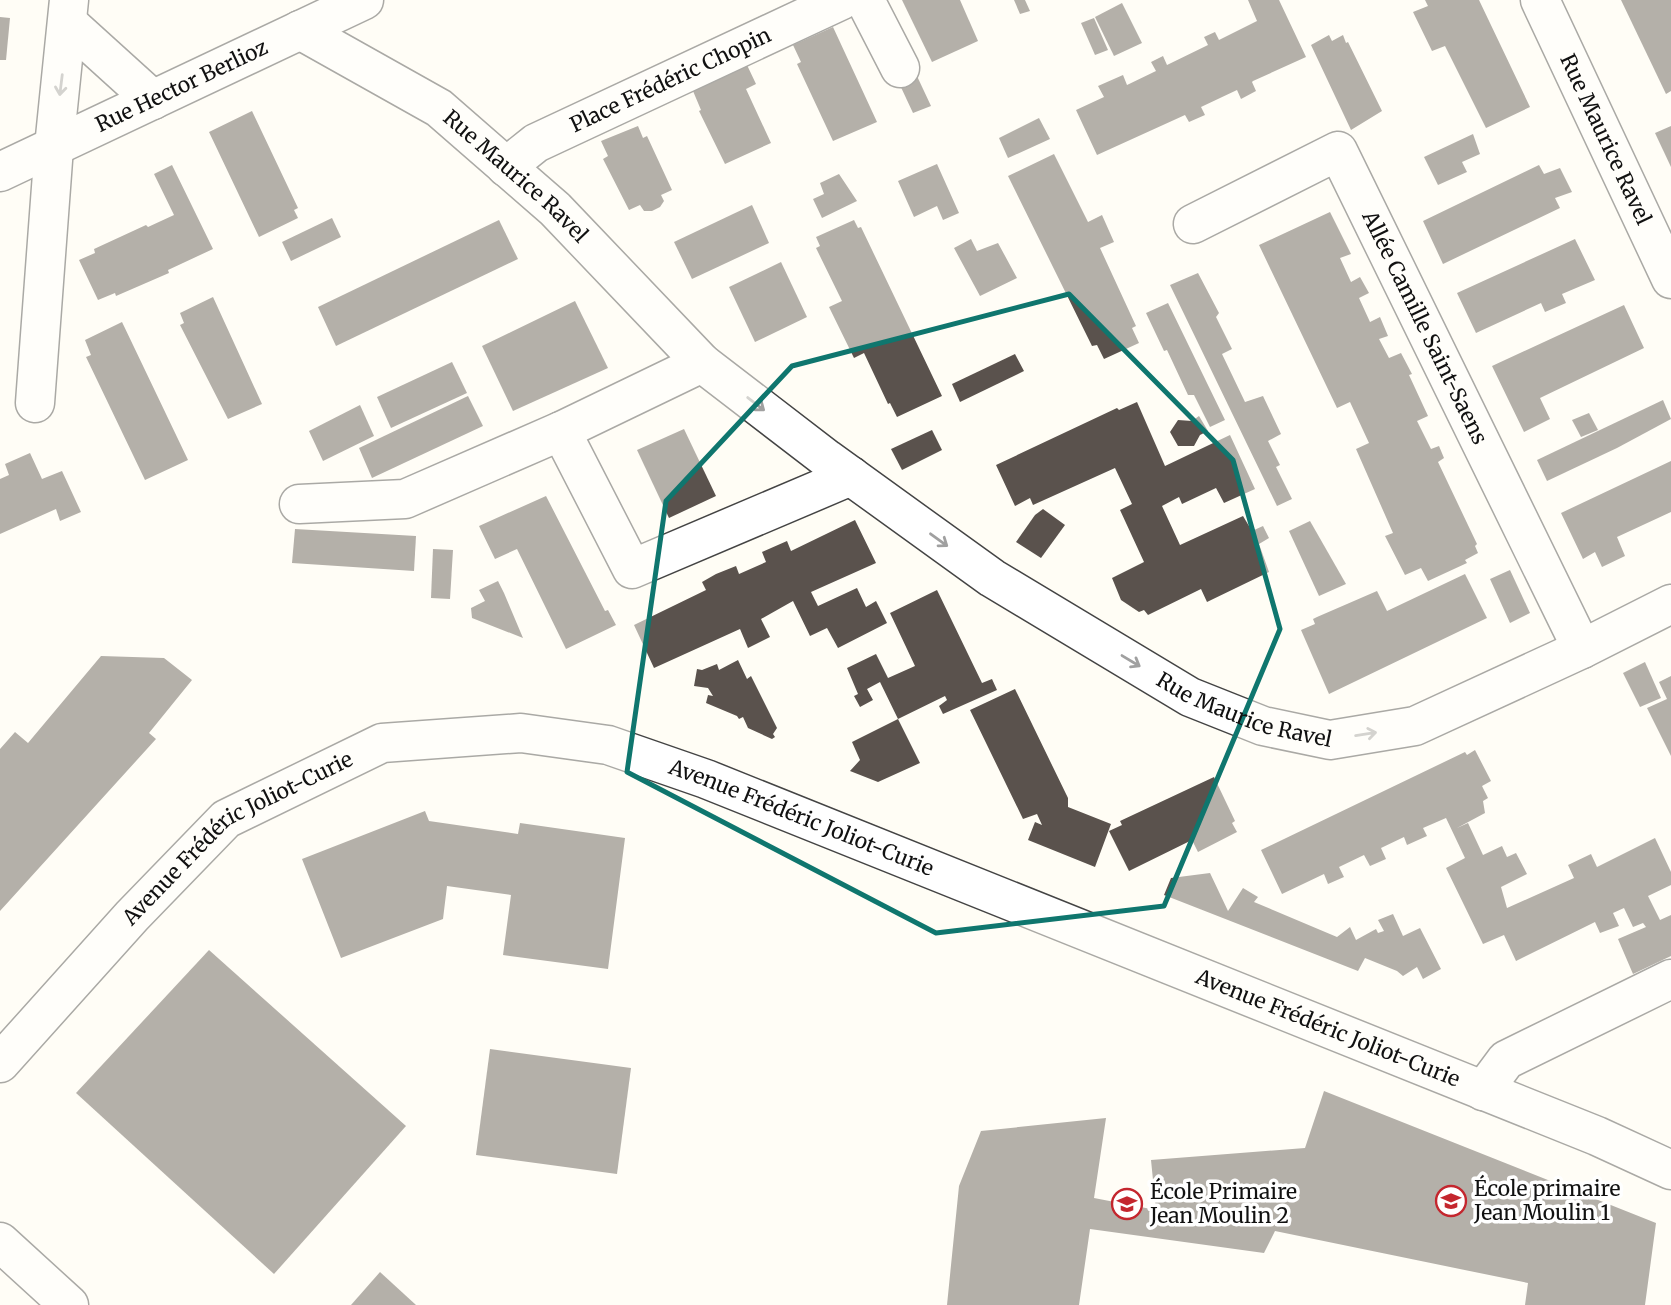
<svg xmlns="http://www.w3.org/2000/svg" width="1671" height="1305" font-family="Merriweather,serif">
<rect width="100%" height="100%" fill="#fffdf5"/>
<g fill="#5a524d">
<path d="M902 0H960L978 41 932 62Z"/>
<path d="M1014 0H1025L1030 11 1020 14Z"/>
<path d="M1248 0H1279L1306 57 1253 81 1252 82 1256 91 1241 99 1237 90 1201 107 1205 115 1189 122 1185 115 1097 155 1076 110 1104 97 1098 86 1123 75 1127 85 1156 71 1151 62 1163 56 1167 65 1208 45 1204 37 1215 32 1219 40 1257 21Z"/>
<path d="M1425 0H1479L1530 107 1486 128 1445 46 1432 51 1413 12 1428 6Z"/>
<path d="M1621 0H1671V91L1666 94Z"/>
<path d="M1122 3 1142 43 1114 56 1095 17Z"/>
<path d="M0 17 10 18 6 60H0Z"/>
<path d="M1094 18 1108 50 1095 55 1081 23Z"/>
<path d="M833 27 877 122 833 141 797 64 801 62 793 45Z"/>
<path d="M1329 35 1332 41 1343 35 1346 43 1348 42 1382 111 1351 130 1311 45Z"/>
<path d="M747 65 756 84 746 89 771 143 725 164 699 111 701 110 693 91Z"/>
<path d="M916 74 931 106 913 113 899 83Z"/>
<path d="M252 111 298 208 294 210 298 218 259 237 209 132Z"/>
<path d="M1039 118 1050 139 1008 158 999 138Z"/>
<path d="M638 126 643 138 647 136 672 190 661 195 664 201 660 207 652 211H644L640 205 629 210 603 159 608 156 601 141Z"/>
<path d="M1671 126V167L1655 133Z"/>
<path d="M1473 134 1480 154 1462 162 1467 172 1438 185 1424 157Z"/>
<path d="M1054 154 1088 222 1102 215 1114 242 1100 248 1136 326 1132 328 1139 343 1104 359 1097 345 1092 346 1008 176Z"/>
<path d="M937 164 959 213 943 220 937 206 914 217 898 181Z"/>
<path d="M172 165 213 249 168 270 169 273 116 296 115 293 98 300 79 260 95 253 94 249 146 225 148 227 174 215 154 174Z"/>
<path d="M1539 165 1544 174 1560 168 1572 192 1555 198 1560 208 1443 264 1423 221Z"/>
<path d="M839 174 857 201 822 218 813 199 824 194 820 183Z"/>
<path d="M752 205 769 243 692 279 674 242Z"/>
<path d="M1330 212 1351 254 1340 258 1351 282 1360 277 1369 293 1359 298 1370 322 1380 317 1388 336 1379 339 1389 358 1401 353 1412 374 1409 375 1428 416 1417 421 1431 449 1439 446 1444 458 1438 462 1477 544 1475 546 1478 553 1465 560 1467 563 1428 581 1421 568 1405 575 1385 536 1393 533 1356 449 1369 443 1350 402 1337 408 1259 245Z"/>
<path d="M332 218 341 237 291 261 282 242Z"/>
<path d="M499 220 518 259 336 346 318 307Z"/>
<path d="M854 220 858 228 861 227 942 396 897 417 890 403 888 404 864 353 854 358 829 307 842 301 816 248 820 246 816 237Z"/>
<path d="M971 239 977 251 998 243 1017 278 980 296 954 248Z"/>
<path d="M1575 239 1595 280 1562 294 1566 303 1545 312 1541 303 1476 333 1457 293Z"/>
<path d="M781 262 807 317 755 342 729 287Z"/>
<path d="M1198 273 1219 313 1216 317 1232 349 1222 354 1245 402 1263 396 1281 434 1268 441 1280 465 1276 467 1292 499 1277 506 1170 285Z"/>
<path d="M213 297 262 404 228 419 180 325 184 323 180 313Z"/>
<path d="M575 301 608 368 513 411 482 346Z"/>
<path d="M1168 303 1225 420 1210 427 1194 395H1188L1167 350 1164 351 1146 313Z"/>
<path d="M1624 305 1644 348 1540 398 1550 419 1524 432 1492 366Z"/>
<path d="M122 322 188 460 145 480 86 357 91 355 85 340Z"/>
<path d="M1015 354 1024 371 960 402 952 384Z"/>
<path d="M452 362 467 393 391 428 377 397Z"/>
<path d="M468 396 483 426 372 478 359 448Z"/>
<path d="M1663 400 1671 419 1617 448 1547 481 1537 460Z"/>
<path d="M1137 402 1165 466 1230 435 1255 489 1224 503 1216 488 1182 504 1179 497 1162 506 1180 545 1243 516 1252 531 1263 526 1269 538 1259 544 1269 572 1207 602 1201 589 1148 615 1144 610 1139 612 1121 600 1112 578 1144 562 1120 510 1132 504 1115 468 1033 505 1030 498 1015 506 996 465 1117 408 1119 410Z"/>
<path d="M360 405 374 436 323 461 309 431Z"/>
<path d="M1589 413 1598 430 1581 437 1572 420Z"/>
<path d="M1199 416 1208 431 1200 435 1194 446H1178L1170 432 1178 420 1192 421Z"/>
<path d="M684 429 716 496 669 518 637 450Z"/>
<path d="M932 430 942 450 902 470 891 449Z"/>
<path d="M30 453 42 479 62 471 81 512 60 521 56 509 0 534V479L9 475 5 464Z"/>
<path d="M1671 461V512L1617 537 1625 556 1602 567 1595 552 1583 559 1561 513Z"/>
<path d="M546 496 605 611 608 610 616 625 566 649 517 549 495 559 479 526Z"/>
<path d="M1043 509 1065 525 1041 558 1016 542 1035 515Z"/>
<path d="M855 520 876 563 811 592 818 606 857 588 866 607 876 601 887 623 838 648 827 628 810 636 793 601 761 619 770 637 748 648 740 629 654 668 634 625 706 590 702 582 716 574 736 566 739 574 766 562 762 552 787 541 791 551Z"/>
<path d="M1310 521 1346 584 1319 596 1289 531Z"/>
<path d="M295 529 416 536 414 571 292 563Z"/>
<path d="M433 549 453 550 450 599 431 598Z"/>
<path d="M1510 570 1530 613 1510 623 1490 579Z"/>
<path d="M1465 574 1487 618 1329 694 1301 630 1315 624 1313 619 1317 617 1377 591 1387 611Z"/>
<path d="M498 581 504 593 523 638 472 618 471 608 485 601 479 590Z"/>
<path d="M937 590 982 683 992 679 997 690 943 714 939 706 947 700 945 696 898 719 880 682 867 689 873 700 860 707 854 696 858 694 847 668 876 654 888 678 915 666 890 613Z"/>
<path d="M101 656 164 658 192 680 149 733 156 739 0 911V749L15 732 28 743Z"/>
<path d="M738 660 747 679 751 676 777 728 773 734 775 737 772 739 748 728 743 717 739 719 737 716 706 703 708 695 713 696 708 688 694 686 697 669 702 670 717 664 719 670Z"/>
<path d="M1645 662 1661 698 1640 707 1623 673Z"/>
<path d="M1671 676V756L1647 708 1667 699 1659 682Z"/>
<path d="M1015 689 1068 798V807L1111 824 1095 867 1028 840 1035 822 1042 825 1037 814 1023 819 970 710Z"/>
<path d="M898 719 920 763 878 782 850 771 860 760 852 742Z"/>
<path d="M1475 750 1491 781 1482 786 1488 798 1483 801 1485 813 1457 828 1468 823 1483 855 1502 846 1507 857 1516 853 1527 874 1501 887 1507 908 1574 878 1568 865 1591 854 1597 867 1655 838 1671 872V885L1648 896 1660 920 1671 915V956L1633 974 1618 939 1646 927 1643 923 1633 927 1624 908 1613 913 1619 926 1600 933 1595 922 1516 961 1504 935 1483 944 1446 868 1465 858 1446 818 1423 828 1427 836 1407 845 1404 837 1381 848 1386 859 1370 866 1364 855 1339 867 1344 877 1328 884 1324 874 1282 894 1261 850 1465 752 1467 755Z"/>
<path d="M1214 777 1235 821 1232 823 1237 832 1198 852 1192 840 1129 871 1109 831 1122 825 1120 821Z"/>
<path d="M425 811 429 821 518 834 520 823 625 838 608 969 503 955 511 895 447 886 443 919 341 958 302 859Z"/>
<path d="M1210 873 1228 911 1243 888 1258 897 1254 902 1337 937 1350 927 1356 940 1376 929 1378 933 1384 931 1378 920 1393 914 1403 936 1420 928 1441 969 1423 979 1417 967 1403 976 1397 971 1365 958 1358 971 1164 895 1171 878Z"/>
<path d="M209 950 406 1126 274 1274 76 1093Z"/>
<path d="M490 1049 631 1068 617 1174 476 1155Z"/>
<path d="M1324 1091 1656 1223 1645 1305H1525L1528 1283 1275 1231 1264 1253 1090 1229 1079 1305H947L959 1186 981 1131 1106 1118 1094 1198 1156 1210 1151 1160 1305 1148Z"/>
<path d="M380 1272 416 1305H351Z"/>
</g>
<g fill="none" stroke-linecap="round" stroke-linejoin="round">
<g stroke="#444" stroke-width="41">
<g id="minor">
<path d="M865 0 900 68"/>
<path id="s1" d="M1540 0 1671 279"/>
<path d="M68 23 153 100"/>
<path id="s2" d="M300 30 439 108 555 209 702 363 827 459 992 578 1190 697 1263 726 1330 740 1415 726 1582 649 1671 604"/>
<path id="s3" d="M506 167 536 143 842 0"/>
<path id="s4" d="M0 172 364 0"/>
<path id="s5" d="M1193 224 1338 151 1582 649"/>
<path d="M35 403 54 147 69 0"/>
<path d="M561 431 702 363"/>
<path d="M299 504 405 499 561 431 632 569 851 476"/>
<path id="s6" d="M0 1063 132 916 226 819 382 743 521 733 608 745 706 779 1597 1136 1671 1170"/>
<path d="M1483 1091 1506 1060 1671 979"/>
<path d="M0 1242 69 1305"/>
</g>
</g>
<use href="#minor" stroke="#fff" stroke-width="38"/>
</g>
<defs><path id="oneway-shaft" d="M-6 0H5M1.5-3L5.5 0L1.5 3" fill="none" stroke-width="1.6" stroke-linecap="round" stroke-linejoin="round" transform="scale(1.75)"/></defs>
<g stroke="#a0a0a0">
<use href="#oneway-shaft" transform="translate(61 85) rotate(97)"/>
<use href="#oneway-shaft" transform="translate(756 404) rotate(38)"/>
<use href="#oneway-shaft" transform="translate(939 540) rotate(36)"/>
<use href="#oneway-shaft" transform="translate(1131 661) rotate(31)"/>
<use href="#oneway-shaft" transform="translate(1366 734) rotate(-9)"/>
</g>
<path d="M0 0H1671V1305H0ZM1069 294 1233 460 1280 629 1164 906 936 933 627 772 666 501 792 366Z" fill="#fffdf5" fill-opacity=".55" fill-rule="evenodd"/>
<path fill="none" stroke="#0f766e" stroke-width="5" stroke-linejoin="round" d="M1069 294 1233 460 1280 629 1164 906 936 933 627 772 666 501 792 366Z"/>
<defs>
<g id="school-ring" transform="scale(1.575)"><circle r="9.5" fill="#fff" stroke="#c4262e" stroke-width="1.5"/><path d="M0-5L7-2L0 1L-7-2ZM-4 1L0 2.5L4 1V4Q0 6-4 4Z" fill="#c4262e"/></g>
</defs>
<g fill-rule="evenodd">
<use href="#school-ring" x="1451" y="1201"/>
<use href="#school-ring" x="1127" y="1204"/>
</g>
<g text-anchor="middle" stroke-width="7" stroke-linejoin="round" paint-order="stroke">
<g font-size="21" fill="#111" stroke="#fff">
<text dy="7" stroke="none"><textPath href="#s3" startOffset="187">Place Frédéric Chopin</textPath></text>
<text dy="7" stroke="none"><textPath href="#s4" startOffset="201">Rue Hector Berlioz</textPath></text>
<text dy="7" stroke="none"><textPath href="#s1" startOffset="154">Rue Maurice Ravel</textPath></text>
<text dy="7" stroke="none"><textPath href="#s2" startOffset="262">Rue Maurice Ravel</textPath></text>
<text dy="7" stroke="none"><textPath href="#s5" startOffset="359">Allée Camille Saint-Saens</textPath></text>
<text dy="7" stroke="none"><textPath href="#s2" startOffset="1174">Rue Maurice Ravel</textPath></text>
<text dy="7" stroke="none"><textPath href="#s6" startOffset="940">Avenue Frédéric Joliot-Curie</textPath></text>
<text dy="7" stroke="none"><textPath href="#s6" startOffset="331">Avenue Frédéric Joliot-Curie</textPath></text>
<text dy="7" stroke="none"><textPath href="#s6" startOffset="1507">Avenue Frédéric Joliot-Curie</textPath></text>
</g>
<g font-size="21" fill="#111" stroke="#fff" text-anchor="start">
<text x="1474" y="1196">École primaire<tspan x="1474" dy="24">Jean Moulin 1</tspan></text>
<text x="1150" y="1199">École Primaire<tspan x="1150" dy="24">Jean Moulin 2</tspan></text>
</g>
</g>
</svg>
